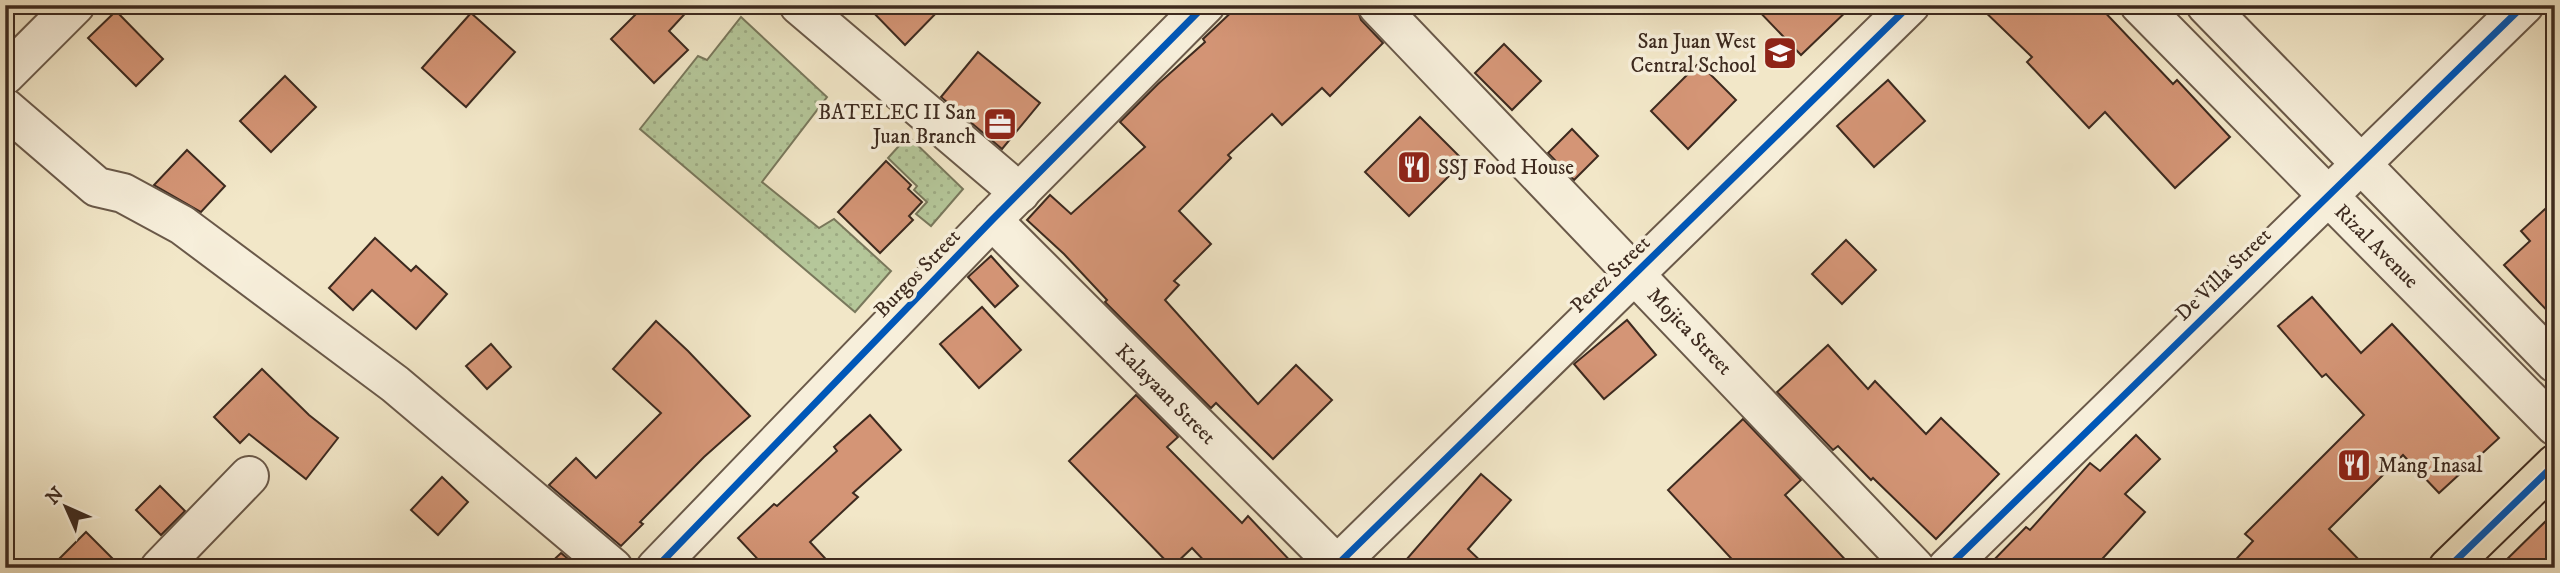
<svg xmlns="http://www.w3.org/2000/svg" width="2560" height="573" font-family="'IM FELL DW Pica',serif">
<defs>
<pattern id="grass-dots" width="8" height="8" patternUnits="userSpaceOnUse" patternTransform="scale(1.75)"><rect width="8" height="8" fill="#b5c79a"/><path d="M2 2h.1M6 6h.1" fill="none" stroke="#9dab84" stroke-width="1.8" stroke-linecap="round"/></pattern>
</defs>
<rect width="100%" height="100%" fill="#f2e7c8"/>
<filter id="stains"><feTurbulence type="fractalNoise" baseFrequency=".00286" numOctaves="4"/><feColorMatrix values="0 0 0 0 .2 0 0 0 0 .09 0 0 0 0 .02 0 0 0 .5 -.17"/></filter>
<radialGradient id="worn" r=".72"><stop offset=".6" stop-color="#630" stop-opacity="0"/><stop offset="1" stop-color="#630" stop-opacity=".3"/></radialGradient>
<g fill="url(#grass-dots)" stroke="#79785c" stroke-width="2">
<path d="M741 17 827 97 762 182 819 228 834 219 891 271 855 312 640 129 698 56 707 60Z"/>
<path d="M908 136 963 189 931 226 916 214 927 202 914 190 917 186 888 158Z"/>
</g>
<g fill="#d49576" stroke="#3d2a1f" stroke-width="2">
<path d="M645 5H693L669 31 688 50 654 83 611 39Z"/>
<path d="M866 5H944L905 45Z"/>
<path d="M1239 5H1356L1361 20 1383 43 1330 96 1322 88 1282 125 1272 114 1228 155 1231 158 1179 211 1211 244 1174 281 1179 285 1165 300 1258 404 1296 365 1332 400 1273 459 1216 403 1211 408 1105 302 1107 300 1064 254 1027 220 1050 195 1071 214 1145 147 1120 122 1158 84 1205 42 1203 39Z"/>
<path d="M1753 5H1853L1801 55Z"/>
<path d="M1978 5H2098L2173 84 2177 80 2230 137 2175 188 2105 112 2089 128 2027 62 2032 57Z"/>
<path d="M116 11 163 59 136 86 88 38Z"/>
<path d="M471 13 515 52 466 107 422 68Z"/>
<path d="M1504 44 1541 81 1512 110 1475 73Z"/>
<path d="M978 52 1040 103 1002 149 941 97Z"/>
<path d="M1699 63 1736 100 1688 149 1651 111Z"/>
<path d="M285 76 316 107 271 152 240 121Z"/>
<path d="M1888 80 1925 121 1874 167 1837 126Z"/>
<path d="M1420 117 1464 161 1409 216 1365 172Z"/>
<path d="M1572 129 1598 156 1574 180 1548 153Z"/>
<path d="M187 150 225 186 201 212 154 185Z"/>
<path d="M886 161 911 185 908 189 922 202 909 216 913 220 880 253 838 212Z"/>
<path d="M2555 200V319L2504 265 2530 241 2521 231Z"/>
<path d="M375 238 411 271 416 266 447 294 416 329 372 290 353 310 329 288Z"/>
<path d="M1846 240 1876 270 1842 304 1812 274Z"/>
<path d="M991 256 1018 286 995 307 968 277Z"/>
<path d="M2312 297 2361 353 2392 324 2499 438 2439 493 2403 455 2329 529 2367 568H2228L2253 541 2245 534 2364 415 2326 374 2322 377 2278 326Z"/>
<path d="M982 307 1021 350 979 388 940 344Z"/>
<path d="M1627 320 1656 355 1604 399 1574 364Z"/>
<path d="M656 321 688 351 750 416 704 457 640 522 643 524 621 546 549 485 576 458 596 478 661 413 613 369Z"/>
<path d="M491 344 511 367 487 389 466 366Z"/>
<path d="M1828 345 1868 389 1875 381 1926 434 1941 418 1999 474 1936 539 1873 478 1871 480 1838 446 1833 450 1777 392Z"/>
<path d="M262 369 309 415 338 438 306 479 249 434 240 443 214 417Z"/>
<path d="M1136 395 1178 437 1167 447 1242 523 1248 516 1297 568H1211L1192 548 1172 567 1069 461Z"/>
<path d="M870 415 901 450 853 493 858 497 810 542 834 568H766L738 538 774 504 777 506 837 451 834 447Z"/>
<path d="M1743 419 1801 480 1785 495 1853 568H1740L1668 490Z"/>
<path d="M2136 435 2160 459 2125 494 2145 512 2094 568H1986L2026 527 2030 530 2090 463 2100 471Z"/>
<path d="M1481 474 1511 500 1468 549 1488 568H1399Z"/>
<path d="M442 477 468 502 438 535 411 510Z"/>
<path d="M160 486 185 511 161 535 136 510Z"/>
<path d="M2555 512V568H2498Z"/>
<path d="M86 532 122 568H50Z"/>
<path d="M561 553 579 568H545Z"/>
</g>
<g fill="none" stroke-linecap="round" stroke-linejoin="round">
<g stroke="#6a5949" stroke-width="42">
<g id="minor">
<path d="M799 5 1020 193"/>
<path d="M1377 5 1915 568"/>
<path d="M2140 5 2555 426"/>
<path d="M2206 5 2555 363"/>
<path d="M5 75 75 5"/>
<path d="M5 108 97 187 123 193 182 225 395 384 613 568"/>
<path d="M992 220 1340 568"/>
<path d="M160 568 249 476"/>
<path d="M656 568 992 220 1205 5"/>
<path d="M1334 568 1910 5"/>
<path d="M1947 568 2524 5"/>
</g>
</g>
<g stroke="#3d2a1f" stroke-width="42">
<path id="major" d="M2448 568 2555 464"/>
</g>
<use href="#minor" stroke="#f7efdb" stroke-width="38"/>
<use href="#major" stroke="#f2e7c8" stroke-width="38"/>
<g stroke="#f7efdb" stroke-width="11">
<g id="cycleway">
<path d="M656 568 992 220 1205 5"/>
<path d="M1334 568 1910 5"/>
<path d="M1947 568 2524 5"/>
<path d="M2448 568 2555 464"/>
</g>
</g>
<use href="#cycleway" stroke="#0057b8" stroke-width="7"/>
</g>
<defs>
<g id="school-square" transform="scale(1.75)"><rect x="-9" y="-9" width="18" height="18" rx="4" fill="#8f2418" stroke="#f7efdb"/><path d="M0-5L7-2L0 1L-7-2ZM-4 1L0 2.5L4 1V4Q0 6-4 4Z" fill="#fff"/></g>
<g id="office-square" transform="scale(1.75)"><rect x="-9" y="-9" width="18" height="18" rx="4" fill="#8f2418" stroke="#f7efdb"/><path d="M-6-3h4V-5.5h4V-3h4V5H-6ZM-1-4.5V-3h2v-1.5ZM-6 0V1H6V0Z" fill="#fff"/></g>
<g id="restaurant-square" transform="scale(1.75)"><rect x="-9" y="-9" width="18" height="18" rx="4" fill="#8f2418" stroke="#f7efdb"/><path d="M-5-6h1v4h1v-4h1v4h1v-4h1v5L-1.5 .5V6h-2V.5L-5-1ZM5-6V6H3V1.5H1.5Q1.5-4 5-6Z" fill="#fff"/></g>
</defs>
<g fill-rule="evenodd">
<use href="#school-square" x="1780" y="53"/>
<use href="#office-square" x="1000" y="124"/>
<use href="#restaurant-square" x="1414" y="167"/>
<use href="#restaurant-square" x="2354" y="465"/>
</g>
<g text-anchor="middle" stroke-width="7" stroke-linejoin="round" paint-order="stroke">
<g font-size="21" fill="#3d2a1f" stroke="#f7efdb" text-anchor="end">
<text x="1756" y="48">San Juan West<tspan x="1756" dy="24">Central School</tspan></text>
<text x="976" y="119">BATELEC II San<tspan x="976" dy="24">Juan Branch</tspan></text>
<text x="1438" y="174" text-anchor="start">SSJ Food House</text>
<text x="2378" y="472" text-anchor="start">Mang Inasal</text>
</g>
<g font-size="21" fill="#3d2a1f" stroke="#f7efdb">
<text transform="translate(2377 246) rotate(45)" y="7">Rizal Avenue</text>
<text transform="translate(917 273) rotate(-46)" y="7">Burgos Street</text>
<text transform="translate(1610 274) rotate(-44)" y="7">Perez Street</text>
<text transform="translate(2223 274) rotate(-44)" y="7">De Villa Street</text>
<text transform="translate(1690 331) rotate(46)" y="7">Mojica Street</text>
<text transform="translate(1166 394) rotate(45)" y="7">Kalayaan Street</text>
</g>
</g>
<rect width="2560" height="573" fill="none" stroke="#f2e7c8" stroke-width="28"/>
<rect x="7" y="7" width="2546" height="559" fill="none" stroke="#3d2a1f" stroke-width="3.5"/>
<rect x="14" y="14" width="2532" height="545" fill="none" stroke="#3d2a1f" stroke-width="2"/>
<g transform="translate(66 507) rotate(315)" stroke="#f7efdb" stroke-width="5" paint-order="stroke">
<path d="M0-5L12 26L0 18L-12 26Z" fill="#3d2a1f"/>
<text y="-10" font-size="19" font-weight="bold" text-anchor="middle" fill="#3d2a1f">N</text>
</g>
<rect width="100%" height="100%" filter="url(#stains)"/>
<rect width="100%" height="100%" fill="url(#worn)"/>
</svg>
